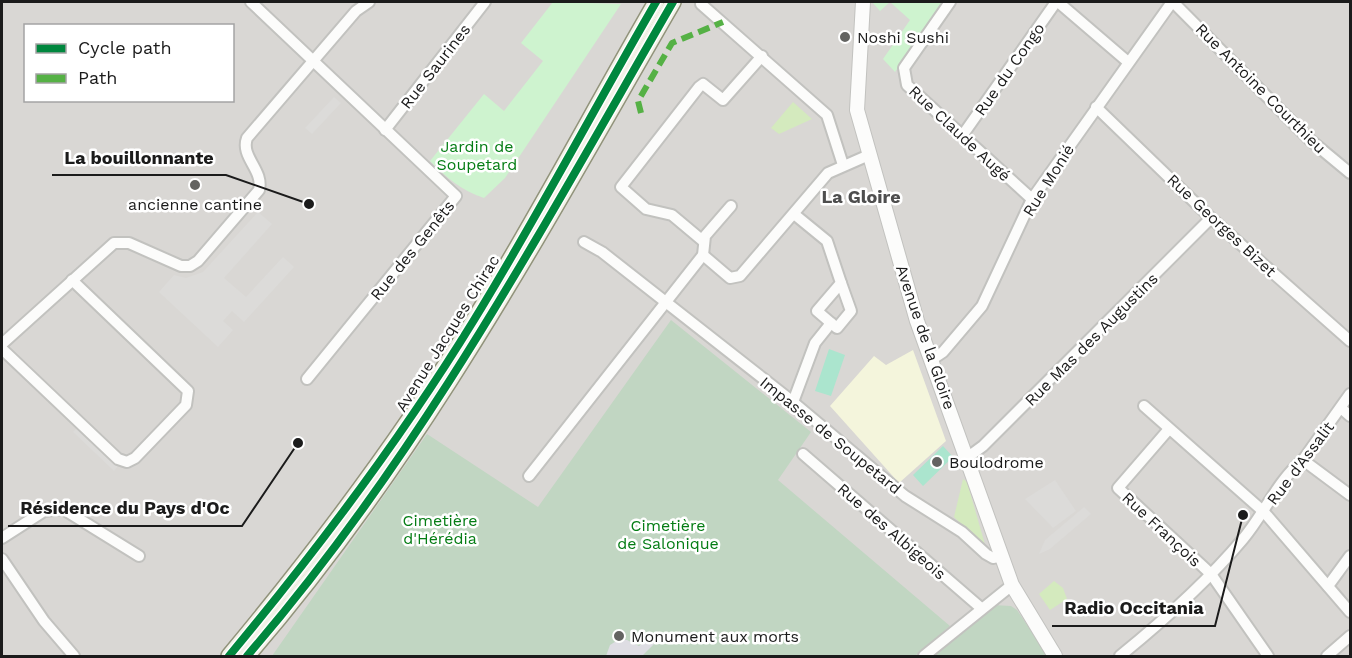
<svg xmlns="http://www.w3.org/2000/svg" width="1352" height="658" font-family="'Work Sans',sans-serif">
<rect width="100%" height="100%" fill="#eae8e2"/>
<path fill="#d9d7d4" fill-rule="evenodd" d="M2 2H1350V656H2ZM26 26H232V100H26Z"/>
<path fill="#f4f5dc" d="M913 350 946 441 899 483 830 406 874 356 886 365Z"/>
<g fill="#d4eabe">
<path d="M793 102 812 119 779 134 771 128Z"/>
<path d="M963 479 967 482 986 548 954 517Z"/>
<path d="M1054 581 1063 588 1067 599 1050 610 1039 594Z"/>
</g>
<g fill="#c1d6c2">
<path d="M671 320 811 432 778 480 950 626 915 656H272L427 434 538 507Z"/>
<path d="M993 605 1011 606 1017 610 1048 656H933Z"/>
</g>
<g fill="#cef3cf">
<path d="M553 2 621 4 505 178 484 198C462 191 446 177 430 161L484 94 504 111 543 61 521 43Z"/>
<path d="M872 2H944L895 72 883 59 910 20 890 2 880 11Z"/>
</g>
<g fill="#abe5ce">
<path d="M829 349 845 355 831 396 815 391Z"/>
<path d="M943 446 953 457 923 486 913 475Z"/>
</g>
<g fill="#dcdbd9">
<path d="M334 97 341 103 312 134 305 128Z"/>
<path d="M258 212 272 224 224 278 246 297 283 257 294 267 244 322 232 311 223 321 233 330 218 347 159 292 174 275 186 278 203 272Z"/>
<path d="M78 427 119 465 114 471 73 432Z"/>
<path d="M1055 480 1076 511 1053 528 1025 499Z"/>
<path d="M1084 507 1091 514 1050 549 1039 554 1045 540Z"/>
</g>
<path fill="#dedde3" d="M645 632 654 644 642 656H606L610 645 618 640H627L639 646 645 641 641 636Z"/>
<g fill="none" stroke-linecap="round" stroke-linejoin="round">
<g stroke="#c2c2bf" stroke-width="14">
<g id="minor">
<path d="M251 2 456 196 307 379"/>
<path d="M950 2 904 68 907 85 1032 199"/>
<path d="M1058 2 1128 62"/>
<path d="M1173 2 1309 139 1350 173"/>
<path d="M701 4 827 115 843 165"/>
<path d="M1096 107 1211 218 1350 341"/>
<path d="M385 130 485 2"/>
<path d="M962 136 1056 2"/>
<path d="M703 241 672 215 646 209 621 187 699 87 703 84 723 100 762 56"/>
<path d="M584 242 602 252 793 402 905 496 962 532 986 554 993 558 1002 556"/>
<path d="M703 255 730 278 740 276 828 173 869 155"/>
<path d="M831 323 837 328 851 311 841 283"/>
<path d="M2 344 114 243H129L181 266H190L198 261 259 190C264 170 240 157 247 138L356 11 369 2"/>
<path d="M2 349 118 459 127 462 135 458 186 405 188 391 72 280"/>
<path d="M931 360 943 352 982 306 1032 199 1172 2"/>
<path d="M793 402 815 343 831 323 817 311 841 283 827 241 794 214"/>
<path d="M1144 406 1264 512 1350 612"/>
<path d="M1341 408 1350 416"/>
<path d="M1169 429 1118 488 1211 574 1268 656"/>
<path d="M803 454 981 608"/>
<path d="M968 457 983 446 1211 218"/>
<path d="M1303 460 1350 495"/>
<path d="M529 476 703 255 705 236 731 206"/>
<path d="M2 538 44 511 63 509 139 556"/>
<path d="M2 559 44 621 74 656"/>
<path d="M1328 586 1350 556"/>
<path d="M924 656 1012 585"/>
<path d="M1120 656C1163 621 1207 582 1243 539 1264 514 1278 480 1303 460L1350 394"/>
<path d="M1327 656 1350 636"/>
</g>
</g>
<g stroke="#c2c2bf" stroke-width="16">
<path id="tertiary" d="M863 2 857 110 917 321 1012 585 1055 656"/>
</g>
<g stroke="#91937b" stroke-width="18">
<g id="secondary">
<path d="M229 656C318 549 401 439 474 320 538 216 595 107 656 2"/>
<path d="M247 656C421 455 541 230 673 2"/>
</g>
</g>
<use href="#minor" stroke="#fcfcfb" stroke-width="10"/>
<use href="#tertiary" stroke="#fcfcfb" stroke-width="14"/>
<use href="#secondary" stroke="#f2f2e8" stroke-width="15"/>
<path stroke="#55b145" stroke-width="6" stroke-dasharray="12 6" stroke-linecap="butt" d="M641 113 638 101 672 43 723 22"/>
<g stroke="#fff" stroke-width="11">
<g id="cycleway">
<path d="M229 656C318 549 401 439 474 320 538 216 595 107 656 2"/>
<path d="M247 656C421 455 541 230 673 2"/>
</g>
</g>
<use href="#cycleway" stroke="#00873e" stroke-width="8"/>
</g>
<g fill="#636361" stroke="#fff" stroke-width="2">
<circle cx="845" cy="37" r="6"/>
<circle cx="195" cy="185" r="6"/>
<circle cx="937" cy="462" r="6"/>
<circle cx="619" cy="636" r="6"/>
</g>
<g text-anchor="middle" stroke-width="5" stroke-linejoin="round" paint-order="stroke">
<g font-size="16" fill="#1b1b1b" stroke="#fff" text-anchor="start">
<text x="857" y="43">Noshi Sushi</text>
<text x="195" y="210" text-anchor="middle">ancienne cantine</text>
<text x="949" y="468">Boulodrome</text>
<text x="631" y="642">Monument aux morts</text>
</g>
<g font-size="16" fill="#1b1b1b" stroke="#fff">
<text transform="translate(435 66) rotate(-52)" y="6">Rue Saurines</text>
<text transform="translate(1009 69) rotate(-55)" y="6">Rue du Congo</text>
<text transform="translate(1261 88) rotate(45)" y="6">Rue Antoine Courthieu</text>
<text transform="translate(960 133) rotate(43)" y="6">Rue Claude Augé</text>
<text transform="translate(1048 180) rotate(-58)" y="6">Rue Monié</text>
<text transform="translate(1222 225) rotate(43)" y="6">Rue Georges Bizet</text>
<text transform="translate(412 250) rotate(-51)" y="6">Rue des Genêts</text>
<text transform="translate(447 333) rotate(-58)" y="6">Avenue Jacques Chirac</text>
<text transform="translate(926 337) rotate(71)" y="6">Avenue de la Gloire</text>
<text transform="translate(1091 339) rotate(-45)" y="6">Rue Mas des Augustins</text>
<text transform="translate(831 435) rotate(39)" y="6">Impasse de Soupetard</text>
<text transform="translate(1300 463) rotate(-53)" y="6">Rue d'Assalit</text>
<text transform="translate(1162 529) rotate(43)" y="6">Rue François</text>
<text transform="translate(892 531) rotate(41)" y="6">Rue des Albigeois</text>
</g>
<g font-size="16" fill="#057d15" stroke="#fff">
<text x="477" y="152">Jardin de<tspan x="477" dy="18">Soupetard</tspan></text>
<text x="440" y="526">Cimetière<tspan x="440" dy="18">d'Hérédia</tspan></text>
<text x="668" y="531">Cimetière<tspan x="668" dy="18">de Salonique</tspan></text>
</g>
<g font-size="18" font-weight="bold" fill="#4e4e4e" stroke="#fff">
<text x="861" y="203">La Gloire</text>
</g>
</g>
<path fill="none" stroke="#1b1b1b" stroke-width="2" d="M309 204L226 175H52M298 443L242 526H8M1243 515L1215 626H1052"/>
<g fill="#1b1b1b" stroke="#fff" stroke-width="2">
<circle cx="309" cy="204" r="6"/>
<circle cx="298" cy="443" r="6"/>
<circle cx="1243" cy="515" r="6"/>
</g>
<g font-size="18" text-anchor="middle" font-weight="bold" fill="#1b1b1b" stroke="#fff" stroke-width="5" stroke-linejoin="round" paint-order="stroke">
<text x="139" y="164">La bouillonnante</text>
<text x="125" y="514">Résidence du Pays d'Oc</text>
<text x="1134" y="614">Radio Occitania</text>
</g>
<rect width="1352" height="658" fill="none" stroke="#1b1b1b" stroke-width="6"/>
<rect x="24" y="24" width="210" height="78" fill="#ffffff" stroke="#a4a4a4" stroke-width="1.5"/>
<rect x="36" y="44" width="30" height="9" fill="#00873e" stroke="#a4a4a4" stroke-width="1.5"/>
<text x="78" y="54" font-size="18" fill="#1b1b1b">Cycle path</text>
<rect x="36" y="74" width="30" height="9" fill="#55b145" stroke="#a4a4a4" stroke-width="1.5"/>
<text x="78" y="84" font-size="18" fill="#1b1b1b">Path</text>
</svg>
